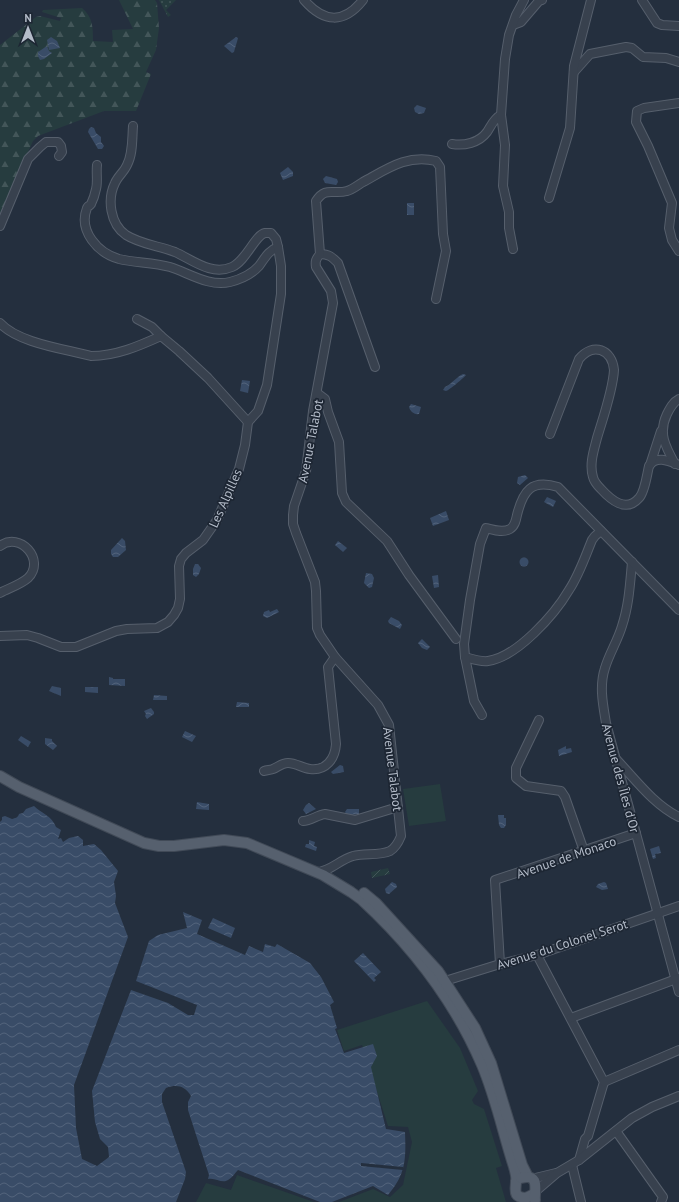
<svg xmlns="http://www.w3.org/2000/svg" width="679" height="1202" font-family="'PT Sans',sans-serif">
<defs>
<pattern id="grass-dots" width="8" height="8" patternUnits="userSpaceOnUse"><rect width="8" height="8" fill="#263c3f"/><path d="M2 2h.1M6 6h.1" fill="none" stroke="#435659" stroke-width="1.8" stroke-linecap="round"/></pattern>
<pattern id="forest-firs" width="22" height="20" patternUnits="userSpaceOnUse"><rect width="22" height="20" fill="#263c3f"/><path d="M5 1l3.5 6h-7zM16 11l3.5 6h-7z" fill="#435659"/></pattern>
<pattern id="garden-furrows" width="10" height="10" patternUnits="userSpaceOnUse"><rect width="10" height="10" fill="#263c3f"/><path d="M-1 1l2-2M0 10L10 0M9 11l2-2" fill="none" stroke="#435659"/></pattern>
<pattern id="water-waves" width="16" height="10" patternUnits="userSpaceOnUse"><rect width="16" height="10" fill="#394c67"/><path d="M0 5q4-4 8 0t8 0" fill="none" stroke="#53647b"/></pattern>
</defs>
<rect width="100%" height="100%" fill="#242f3e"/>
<path fill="url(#grass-dots)" d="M159 0H176L166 10 171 15 168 17Z"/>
<path fill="url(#forest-firs)" d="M119 0H155L157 3 159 28 156 50 146 72 151 74 136 111H104L38 136 33 141 0 214V45L36 17 40 16 60 21 61 18 42 12 43 10 82 8C93 17 93 28 93 41L113 42 112 30 133 29Z"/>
<path fill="url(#garden-furrows)" d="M388 868 390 874 372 878 371 872Z"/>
<g fill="#263c3f">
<path d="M440 784 446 821 409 826 403 789Z"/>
<path d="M427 1001 460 1048 478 1091 472 1100 474 1104 484 1109 502 1166 496 1168 506 1202H339L373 1189 390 1197 403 1185 412 1142 408 1127 388 1126 362 1045 344 1051 337 1030Z"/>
<path d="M237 1175 314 1202H196L206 1183 231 1190Z"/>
</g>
<g fill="url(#water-waves)">
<path d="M51 37 57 41 60 48 49 50 47 40Z"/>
<path d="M236 37 238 38C237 43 235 47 234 52L232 53 224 46Z"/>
<path d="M47 46 49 51 52 53 44 59 40 60 38 56V52Z"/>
<path d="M417 105 426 108 424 113 419 114 415 112 414 108Z"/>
<path d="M91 127 94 128 96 133 101 137V142L104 146 102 149H98L88 132 89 129Z"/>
<path d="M288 167 293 172V176L283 180 280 173Z"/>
<path d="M326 176 337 179 338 182 336 185 325 183 323 179Z"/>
<rect x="407" y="203" width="7" height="12"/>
<path d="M463 374 466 375C465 377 448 391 446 391L443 390 445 387C452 384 456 377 463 374Z"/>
<path d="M242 380 250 381 248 393 240 391Z"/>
<path d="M411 404 421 407 419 414C414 415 410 411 409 407Z"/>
<path d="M525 475 528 478 520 485 517 483 518 477Z"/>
<path d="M547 497 556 501 553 507 544 502Z"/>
<path d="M446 511 449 520 433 526 430 518Z"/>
<path d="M122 538 125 541 126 550 118 557H113L111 554V550Z"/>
<path d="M338 541 347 548 343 552 335 545Z"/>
<circle cx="524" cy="562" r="4.5"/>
<path d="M195 564H198L201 568 199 574 196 577 193 575V569Z"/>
<path d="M366 573 372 574 374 578 372 587 369 588 364 583Z"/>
<path d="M438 575 439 587 434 588 432 576Z"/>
<path d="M277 609 279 612 267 618 263 616 264 612 269 610 270 612Z"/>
<path d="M391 617 399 621 402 625 400 629 389 623 388 621Z"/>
<path d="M422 639 430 647 427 650 422 648 418 643Z"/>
<path d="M109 677 113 678V679H125V686L109 685Z"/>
<path d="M52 686 61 688V696L49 691Z"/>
<path d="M85 687H98V693L85 692Z"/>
<path d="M154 695 167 696V700H153Z"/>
<path d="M237 702 249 703V707H236Z"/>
<path d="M151 708 154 712V714L147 719 145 716 146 714 144 711Z"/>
<path d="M185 731 196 736 192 742 182 737Z"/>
<path d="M21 736 31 742 28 747 18 740Z"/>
<path d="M45 738 52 739V741L57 746 53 750 45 744Z"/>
<path d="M566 746V749L571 748 572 752 559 756 558 750Z"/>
<path d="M340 765 343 766 344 772 333 774 331 772Z"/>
<path d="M197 802 209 804V810L196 809Z"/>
<path d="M309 803 316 809 306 814 303 810 306 805Z"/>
<path d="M34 806C41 813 52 816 56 827L61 830 58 839 61 838 63 842 69 838 78 836 83 840V846L94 844 101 850 118 871 114 882 116 896 115 903 128 937 74 1085 76 1128 82 1159 97 1166 109 1157 108 1147 100 1139 95 1122 92 1091 131 990 168 1003 188 1015H194L197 1005 136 981 149 941 158 935 187 928 183 912 202 920 197 934 245 955 249 946 263 952 265 944 275 947 277 944 310 963 321 977 334 1002 330 1005 337 1028 335 1029 344 1053 373 1044 377 1056 371 1067 386 1129 405 1132C406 1159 406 1174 388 1195L373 1186 332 1202H320L238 1170C235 1173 232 1178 228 1180 222 1184 215 1177 208 1179L209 1175 188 1110V1102L191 1096C185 1086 177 1084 166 1088L162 1094V1102L186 1172 185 1179 176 1202H0V822L2 820V817L5 816 12 819C15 818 18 818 19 814L23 813 26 809Z"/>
<path d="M347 809H359V814L347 815 345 812Z"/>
<path d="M498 815H504V818H506V825L504 828H501L499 825Z"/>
<path d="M309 840 315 842 314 846 317 847 316 851 305 847 306 844H309Z"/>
<path d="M659 846 661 853 655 854 656 858 653 859 650 849Z"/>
<path d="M392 882 396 884 397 887 389 894 386 893 385 889Z"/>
<path d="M604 882 606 883 608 889 602 890 596 887 598 884Z"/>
<path d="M213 918 235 928 231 938 208 928Z"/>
<path d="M363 953 381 972 374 978 376 980 374 982 354 961Z"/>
</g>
<path fill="#242f3e" d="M361 1163 403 1167V1170L361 1166Z"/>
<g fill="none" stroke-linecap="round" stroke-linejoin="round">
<g stroke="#565f6c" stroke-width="10">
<g id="minor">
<path d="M304 0C324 23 344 24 363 0"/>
<path d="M642 0 657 23 662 25 679 26"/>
<path d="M513 25 521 22 539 1 542 0"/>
<path d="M574 72 590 54 626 47 632 48 643 57 666 58 679 62"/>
<path d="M679 103 644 108 637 111 636 122 648 146 672 203 669 228 672 240 679 251"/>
<path d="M452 144C464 146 479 143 487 132 491 126 494 118 501 115"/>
<path d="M97 165C96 173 98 182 96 189 95 194 93 200 91 204 88 208 89 204 87 208 78 231 98 253 119 259 135 263 153 262 170 267 189 273 209 287 230 282 242 279 251 275 259 266 265 258 268 251 278 247"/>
<path d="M549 198 570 128 574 66 591 0"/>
<path d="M0 226 28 159 40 147 46 142H58L61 146 62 152 59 156"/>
<path d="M513 249 509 228V212L503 186 505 145 501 115 505 59 509 35 516 15 524 0"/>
<path d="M320 254C329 254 332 257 338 263L375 367"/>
<path d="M137 319 152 327 161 336 179 351 208 378 248 422"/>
<path d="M0 323C18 343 65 349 91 356 116 356 139 346 161 336"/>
<path d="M317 393 325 399 328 412 339 442 342 493 346 502 387 541 409 575 456 639"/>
<path d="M550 434 579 359C593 342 612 349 614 370 613 390 603 418 597 438 594 450 589 464 593 477 594 482 598 486 601 489 611 500 626 513 639 498 645 492 647 474 649 466 656 455 669 461 679 465"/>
<path d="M675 464C665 446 658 433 667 414 670 408 673 402 679 399"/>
<path d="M650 465 661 431"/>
<path d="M0 546C20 531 46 560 28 578 20 585 9 588 0 593"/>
<path d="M632 562C630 584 629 605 622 626 618 640 609 654 605 668 599 686 603 705 606 723L679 992"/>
<path d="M0 636 27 635 38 638 61 647H76L116 631 127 629 157 628 168 622 174 615 178 608 180 599 179 566 181 559 186 553 203 540 217 520 239 469 245 445 248 422 258 411 267 385 281 294V266L278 247 276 239 271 233C269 233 267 233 265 233 255 235 246 261 232 267 211 276 193 260 175 252 159 246 140 244 126 235 110 224 107 199 115 183 118 176 124 172 127 165 133 154 132 139 133 126"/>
<path d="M465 657C472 659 480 662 488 661 517 657 555 614 569 590 579 575 585 557 592 540L595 536 601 531"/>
<path d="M482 715 474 701 465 657 464 644 470 600 480 544 486 528C493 530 503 533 510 529 515 526 516 520 517 515 523 491 531 479 558 487L679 610"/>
<path d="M539 720 516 768V778L526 786 561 791 565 797 584 851"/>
<path d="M616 759C635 779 654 805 679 817"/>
<path d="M264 771C267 770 271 770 273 769 278 767 282 763 288 763 296 763 302 768 310 769 326 771 335 759 336 744L328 667 335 657"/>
<path d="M303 821C311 821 317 815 325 814L355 820 398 807"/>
<path d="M316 872C330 872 339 860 353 856 365 853 379 856 390 851 395 848 399 841 401 836L389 725 378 705 335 657 320 635 317 628 316 591 315 582 296 533 293 524V515L294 506 306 471 313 411 333 303 331 291 316 267C315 261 316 259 320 254L316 201C326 186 333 195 347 191 352 190 358 185 363 182 387 169 407 154 436 161L440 167 443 234 446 251 436 299"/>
<path d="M537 955 604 1082 588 1136 585 1139 579 1160"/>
<path d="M500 964 495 880 636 833"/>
<path d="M440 984 445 981 500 964 537 955 679 906"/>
<path d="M571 1018 679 978"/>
<path d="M604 1082 679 1050"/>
<path d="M616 1131 663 1197 661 1202"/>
<path d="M572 1165 581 1202"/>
<path d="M531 1179 556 1173"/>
<path d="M536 1191 557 1173 579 1160 632 1118 652 1107 679 1096"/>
</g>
</g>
<g stroke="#414a57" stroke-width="12">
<g id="major">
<path d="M0 776 19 787 144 843 159 846H174L224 840 247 843 323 875 351 892 362 900C413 947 455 1002 482 1065 496 1098 503 1133 514 1167 515 1171 517 1177 516 1181 516 1190 512 1197 526 1198L534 1194"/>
<path d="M364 893 376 903 438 971 475 1028 491 1063 522 1165 528 1177"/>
<path d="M521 1178C541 1173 534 1191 535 1200"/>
</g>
</g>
<use href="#minor" stroke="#38414e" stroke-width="8"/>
<use href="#major" stroke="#56606e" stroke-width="10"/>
</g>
<g text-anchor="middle" stroke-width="3.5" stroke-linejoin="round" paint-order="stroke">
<g font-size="13" fill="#b4bcc9" stroke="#1d2633">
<text transform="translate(310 441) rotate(-79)" y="5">Avenue Talabot</text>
<text transform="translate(225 498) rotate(-66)" y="5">Les Alpilles</text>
<text transform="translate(393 769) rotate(83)" y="5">Avenue Talabot</text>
<text transform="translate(621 778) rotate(75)" y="5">Avenue des Îles d'Or</text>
<text transform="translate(566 857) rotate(-19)" y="5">Avenue de Monaco</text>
<text transform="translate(562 944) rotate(-18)" y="5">Avenue du Colonel Serot</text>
</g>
</g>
<g transform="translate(28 28)" stroke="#1d2633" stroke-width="3" paint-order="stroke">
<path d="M0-3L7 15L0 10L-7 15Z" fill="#b4bcc9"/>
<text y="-6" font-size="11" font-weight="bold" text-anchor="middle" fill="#b4bcc9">N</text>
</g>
</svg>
